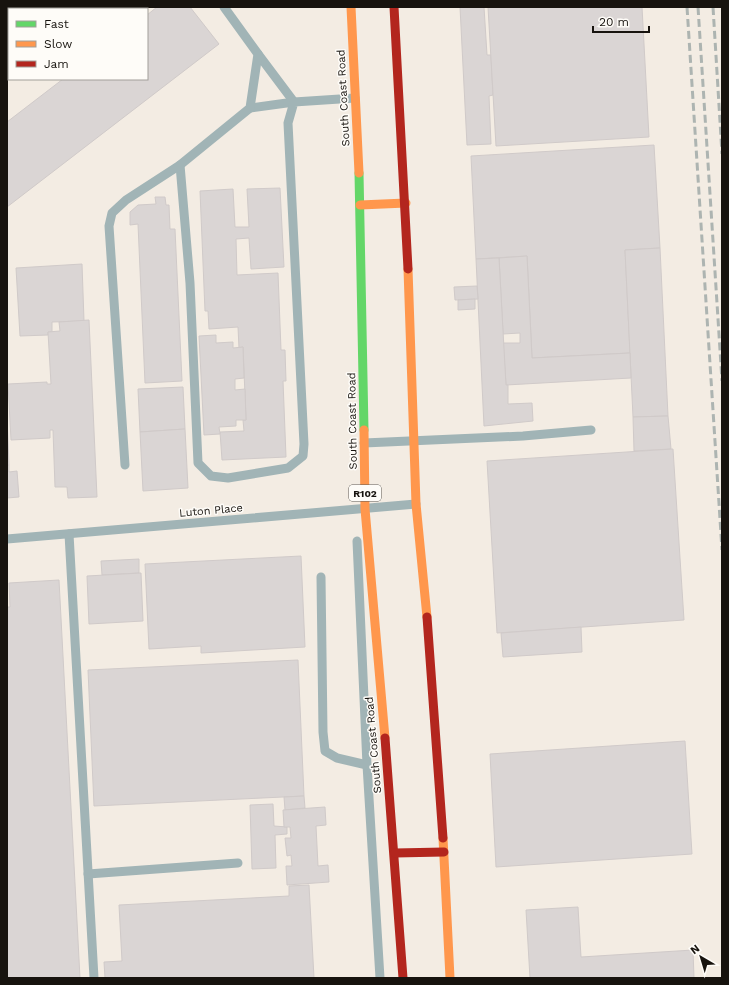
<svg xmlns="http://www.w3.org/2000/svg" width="729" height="985" font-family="'Work Sans',sans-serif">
<rect width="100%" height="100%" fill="#f3ece3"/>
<g fill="#dad5d4" stroke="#d0cac9">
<path d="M157 7H190L219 44 7 207V122L63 79H147V15Z"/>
<path d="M460 7H484L487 55H491L493 95 489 96 491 144 467 145Z"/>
<path d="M488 7H642L649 137 496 146Z"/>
<path d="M654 145 660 248 625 250 630 353 532 358 527 256 476 259 471 156Z"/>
<path d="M280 188 284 267 251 269 249 238 236 239 237 275 278 273 281 350H285L286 381H283L286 457 222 460 220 432 244 431 243 420H246L243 347 239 348 238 327 209 329 208 311H205L200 191 233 189 235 227H249L247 189Z"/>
<path d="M155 197H165L166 205H169L170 229H175L182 381 145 383 138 224 130 225V212L138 205 156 204Z"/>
<path d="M660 248 668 416 633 417 625 250Z"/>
<path d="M527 256 532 358 630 353 631 378 506 385 503 343H520V333L503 334 499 258Z"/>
<path d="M499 258 506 385H508V404L532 403 533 421 484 426 476 259Z"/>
<path d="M82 264 84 321 52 322V332H48V335L20 336 16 268Z"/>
<path d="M477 286 478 299 455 300 454 287Z"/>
<path d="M475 299V309L458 310V300Z"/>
<path d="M89 320 97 497 68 498 67 487H55L53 430H50V438L11 440 8 384 47 382V384H51L48 332 60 331 59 322Z"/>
<path d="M216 335V343L233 342V348L243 347 244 378 235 379V390L245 389 246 420H236V426L219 427 220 434 204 435 199 336Z"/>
<path d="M183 387 185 429 140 432 138 389Z"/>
<path d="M668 416 671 449 634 451 633 417Z"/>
<path d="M7 417 9 465 7 466Z"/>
<path d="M185 429 188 488 143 491 140 432Z"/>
<path d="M673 449 684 620 497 633 487 461Z"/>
<path d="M9 465V472L17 471 19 497 7 498V466Z"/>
<path d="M301 556 305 647 201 653V646L149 649 145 564Z"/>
<path d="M139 559V573L102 575 101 561Z"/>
<path d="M141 573 143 621 89 624 87 576Z"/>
<path d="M59 580 80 978H7V607H10L9 583Z"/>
<path d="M581 627 582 652 503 657 501 633Z"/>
<path d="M298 660 304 796 94 806 88 670Z"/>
<path d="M685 741 692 854 496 867 490 754Z"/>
<path d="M304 796 305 808 285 810 284 797Z"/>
<path d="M273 804 274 826 287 827V834L275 835 276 868 252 869 250 805Z"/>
<path d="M325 807 326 825 316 826 318 866 328 865 329 882 287 885 286 866H292L291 855 287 856 285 838H291L290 827H284L283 810Z"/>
<path d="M309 885 314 978H105L104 962 122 961 119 905 289 896V886Z"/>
<path d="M578 907 581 957 693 950 694 978H530L526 910Z"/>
</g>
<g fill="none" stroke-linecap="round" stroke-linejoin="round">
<g stroke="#a1b4b6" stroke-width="9">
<path d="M250 108 294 102 258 54"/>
<path d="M180 165 190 283 198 463 211 476 228 478 288 468 303 456 304 444 288 123 294 102 355 98"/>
<path d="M364 443 523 436 591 430"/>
<path d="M125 465 109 226 112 213 126 200 180 165 250 108 258 54 224 7"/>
<path d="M69 534 94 978"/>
<path d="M7 539 416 504"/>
<path d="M357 541 367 765 380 978"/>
<path d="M321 577 323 732 325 751 337 758 367 765"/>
<path d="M88 874 238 863"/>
</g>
<path stroke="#63d668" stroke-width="9" d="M359 173 364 430"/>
<g stroke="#ff974d" stroke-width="9">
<path d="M351 7 359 173"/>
<path d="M360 205 406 203"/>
<path d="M408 269 416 504 427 617"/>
<path d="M364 430 365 509 385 738"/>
<path d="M443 838 450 978"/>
</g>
<g stroke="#b3261e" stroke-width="9">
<path d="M394 7 408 269"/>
<path d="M427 617 443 838"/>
<path d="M385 738 403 978"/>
<path d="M395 853 444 852"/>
</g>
<g stroke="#adb4b1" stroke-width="3" stroke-dasharray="8 4" stroke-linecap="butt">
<path d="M687 7 722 550"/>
<path d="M698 7 722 381"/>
<path d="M713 7 722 154"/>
</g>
</g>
<g text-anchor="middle" stroke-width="3" stroke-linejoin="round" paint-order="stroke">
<rect fill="#fefcf8" stroke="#5c5954" stroke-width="1" x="349" y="485" width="32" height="16" rx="3"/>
<g font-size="10" font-weight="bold" fill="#17130e">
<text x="365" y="497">R102</text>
</g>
<g font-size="11" fill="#17130e" stroke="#fefcf8">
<text transform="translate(343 98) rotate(-93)" y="4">South Coast Road</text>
<text transform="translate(352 421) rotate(-91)" y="4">South Coast Road</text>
<text transform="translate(211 510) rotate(-5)" y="4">Luton Place</text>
<text transform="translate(373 745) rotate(-95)" y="4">South Coast Road</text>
</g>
</g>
<rect width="729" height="985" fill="none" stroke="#17130e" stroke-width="16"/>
<rect x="8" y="8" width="140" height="72" fill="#fefcf8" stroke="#a29f9a"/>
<rect x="16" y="21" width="20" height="6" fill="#63d668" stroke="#a29f9a"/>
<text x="44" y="28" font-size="12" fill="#17130e">Fast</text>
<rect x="16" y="41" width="20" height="6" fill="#ff974d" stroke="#a29f9a"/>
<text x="44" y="48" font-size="12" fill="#17130e">Slow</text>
<rect x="16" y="61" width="20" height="6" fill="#b3261e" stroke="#a29f9a"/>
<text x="44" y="68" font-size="12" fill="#17130e">Jam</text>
<g transform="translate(701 957) rotate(322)" stroke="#fefcf8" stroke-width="3" paint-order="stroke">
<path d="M0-3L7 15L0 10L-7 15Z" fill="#17130e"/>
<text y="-6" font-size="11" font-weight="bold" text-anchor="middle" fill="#17130e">N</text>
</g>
<path d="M593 26v6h56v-6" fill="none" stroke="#17130e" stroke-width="2"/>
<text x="599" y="26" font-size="12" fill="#17130e" stroke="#fefcf8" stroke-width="3" paint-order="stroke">20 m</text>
</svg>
